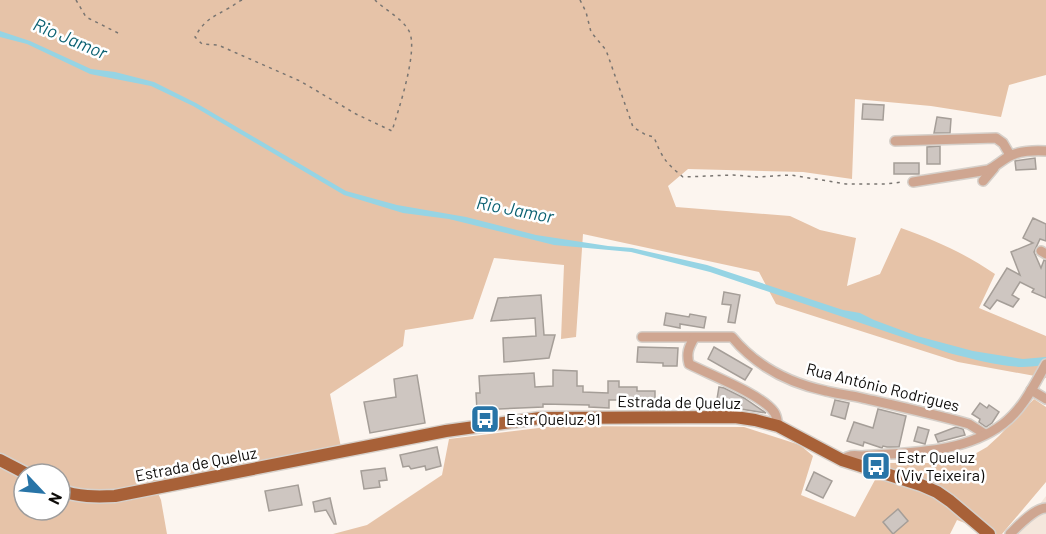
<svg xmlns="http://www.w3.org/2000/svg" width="1046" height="534" font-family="Barlow,sans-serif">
<rect width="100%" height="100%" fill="#fcf5ef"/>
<path fill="#f4e7dc" d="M1046 496V534H1017Z"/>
<g fill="#e6c3a8" fill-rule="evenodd">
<path d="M0 0H1046V75L1009 85 1001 117 931 106 855 99 852 179 803 172 688 169 668 186 676 207 790 216 820 230 856 238 847 286 880 274 901 228C937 241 964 253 995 274L979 308 1046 336V378L958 362 776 304 759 272 583 234 576 337 561 339 564 265 494 258 473 319 405 330 403 346 330 394 342 452 156 489 161 500 167 534H0ZM24 474H60V510H24Z"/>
<path d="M1034 399 1046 407V482L1002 534H994L957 520 950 534H333L367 525 442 475 449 439 555 426 744 427 800 445 813 456 801 495 855 517 876 478 879 463H959L987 447 999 436Z"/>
</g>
<path fill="#96d4e4" d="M0 31 30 41 91 69 115 72 154 82 196 103 346 191 397 205 466 217 536 235 608 246 632 248 707 265 843 310 860 313 874 320 917 336 973 351 1023 359 1046 357V366C1038 365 1030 367 1022 367 997 366 973 359 949 353L710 272 631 252 554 245 449 219 403 213 344 195 193 106 151 86 90 74 27 44 0 37Z"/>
<g fill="#cec6c1" stroke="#a59e98" stroke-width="1.5">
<path d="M863 104 884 105 883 120 862 119Z"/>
<path d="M937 117 951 119 950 133H934Z"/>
<path d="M940 146V164H927V147Z"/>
<path d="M1035 158 1036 169 1016 170 1015 161Z"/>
<rect x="894" y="163" width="25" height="11"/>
<path d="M1033 218 1046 224V241L1040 239 1034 252 1041 268 1044 260 1046 261V298L1032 292 1034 289 1020 282 1012 295 1019 299 1013 307 997 300 990 309 984 305 1007 268 1020 275 1011 252 1033 243 1023 238Z"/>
<path d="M724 292 740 295 735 323 728 322 731 305 722 304Z"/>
<path d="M541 295 544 335H555L549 358 504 362 503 338 536 336 535 318 491 321 498 298Z"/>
<path d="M666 313 689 317 690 314 706 317 704 328 680 324V328L664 325Z"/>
<path d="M638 347 678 348 677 366H663V363L637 362Z"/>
<path d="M714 347 752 369 745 380 708 359Z"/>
<path d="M553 370 577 371V386H583V392L608 393V381H619V387H637V391H655V405H626V400H609V408L589 407V405L543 404V407L477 410 476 393H480L479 376 534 373 535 387 553 386Z"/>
<path d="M417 375 425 423 370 433 364 402 396 397 394 379Z"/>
<path d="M719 387 724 388 744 398 766 413 741 409V403L717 399Z"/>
<path d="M835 400 849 403 845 419 831 415Z"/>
<path d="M980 403 987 408 989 405 999 412 992 423 986 427 979 422 980 419 972 414Z"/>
<path d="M878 409 906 416 899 447H887L883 446 882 448 864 442 863 446 847 441 854 422 873 428Z"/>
<path d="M918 427 929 430 925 444 914 441Z"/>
<path d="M956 427 963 429 965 435 938 442 935 435Z"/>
<path d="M437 447 441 466 426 470 425 466 411 469 409 466 403 467 400 455Z"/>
<path d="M385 468 387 480 379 481 380 487 364 489 361 471Z"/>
<path d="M814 472 832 481 823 498 806 490Z"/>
<path d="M298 485 302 505 269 511 265 491Z"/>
<path d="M330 498 336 524H334L326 510 315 512 313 502Z"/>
<path d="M898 509 908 521 893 534 883 522Z"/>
</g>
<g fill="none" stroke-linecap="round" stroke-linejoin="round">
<g stroke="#d6d0ca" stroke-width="12">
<g id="minor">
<path d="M895 141 996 138 1003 143 1010 155"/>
<path d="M983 181 994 168"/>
<path d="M913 182 988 170C996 166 1001 161 1008 157 1018 151 1035 150 1046 151"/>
<path d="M1041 251 1046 254"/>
<path d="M642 337H732C756 366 789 383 826 391 837 394 850 395 862 398 897 406 933 414 969 424L985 434"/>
<path d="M694 338C689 347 686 353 689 364 710 375 761 394 774 412 777 416 777 421 778 426"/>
<path d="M1031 390 1046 399"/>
<path d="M842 460C849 455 853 455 862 456 909 452 963 454 1003 424 1023 409 1034 385 1046 364"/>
<path d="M1010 534C1018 526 1035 508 1046 508"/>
</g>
</g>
<g stroke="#d6d0ca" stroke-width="15">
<g id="major">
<path d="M0 460 27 474"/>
<path d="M60 490C78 497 96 497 115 496L446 431 540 418 735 417 755 420 778 426 842 460 921 485 937 492 950 501 989 534"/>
</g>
</g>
<g stroke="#797571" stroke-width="1.5" stroke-dasharray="3 4.5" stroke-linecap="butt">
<path d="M76 0 86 17 120 34"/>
<path d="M242 0C237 2 233 6 229 8 213 17 204 20 195 37L202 44 218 45 300 81 356 114 392 131C398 111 419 50 409 31 402 18 385 10 375 0"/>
<path d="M580 0 586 12 591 32 606 50 633 127 646 135 654 137C662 158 666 163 683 177L733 175 757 177 791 175 846 184H885L903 182"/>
</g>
<use href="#minor" stroke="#cfa691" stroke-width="9"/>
<use href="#major" stroke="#a86138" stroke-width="12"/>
</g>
<defs>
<g id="bus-square" transform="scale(1.5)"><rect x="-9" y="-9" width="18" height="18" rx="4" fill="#2874a7" stroke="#fff"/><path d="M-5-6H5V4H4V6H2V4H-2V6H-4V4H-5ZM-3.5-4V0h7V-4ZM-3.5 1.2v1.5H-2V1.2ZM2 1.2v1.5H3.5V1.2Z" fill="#fff"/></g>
</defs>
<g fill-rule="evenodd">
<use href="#bus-square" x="485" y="419"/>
<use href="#bus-square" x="876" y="466"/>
</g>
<g text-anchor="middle" stroke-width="5" stroke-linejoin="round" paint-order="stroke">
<g font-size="16" fill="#0d0b09" stroke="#fff">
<text transform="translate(883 387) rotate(14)" y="6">Rua António Rodrigues</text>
<text transform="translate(679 402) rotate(1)" y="6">Estrada de Queluz</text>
<text transform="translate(196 464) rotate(-11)" y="6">Estrada de Queluz</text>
</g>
<g font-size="16" fill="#0d0b09" stroke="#fff" text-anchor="start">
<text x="506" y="425">Estr Queluz 91</text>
<text x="897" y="463">Estr Queluz<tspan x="897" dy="18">(Viv Teixeira)</tspan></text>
</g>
<g font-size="18" font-style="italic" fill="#0b6172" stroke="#fff">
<text transform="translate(70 39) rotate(23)" y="6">Rio Jamor</text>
<text transform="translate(515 210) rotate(11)" y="6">Rio Jamor</text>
</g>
</g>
<g transform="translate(42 492) rotate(116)"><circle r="28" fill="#ffffff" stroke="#9e9d9d" stroke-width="1.5"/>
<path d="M0-4.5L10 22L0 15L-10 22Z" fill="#2874a7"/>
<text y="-9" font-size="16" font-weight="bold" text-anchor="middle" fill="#0d0b09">N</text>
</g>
</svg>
